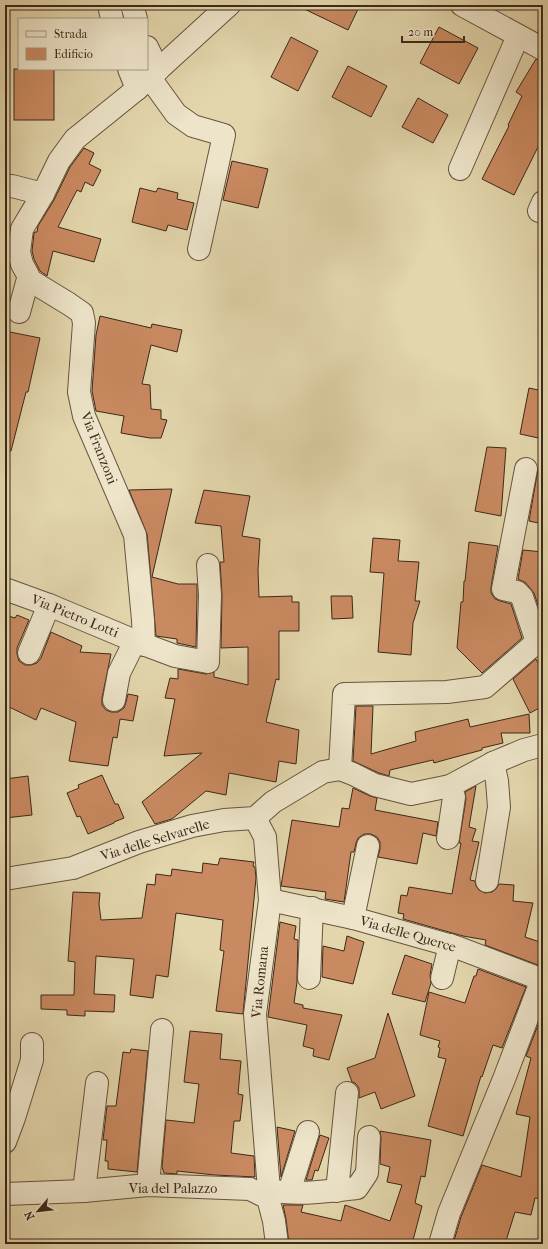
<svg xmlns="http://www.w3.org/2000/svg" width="548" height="1249" viewBox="0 0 548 1249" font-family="'IM FELL French Canon',serif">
	<rect width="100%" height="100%" fill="#e3d6ac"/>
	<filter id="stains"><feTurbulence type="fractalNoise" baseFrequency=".005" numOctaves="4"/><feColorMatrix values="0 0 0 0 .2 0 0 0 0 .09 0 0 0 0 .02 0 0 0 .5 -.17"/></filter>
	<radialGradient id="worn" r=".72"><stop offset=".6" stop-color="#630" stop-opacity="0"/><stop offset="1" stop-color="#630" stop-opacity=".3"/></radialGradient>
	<g fill="#ca8a61" stroke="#3c2819">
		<polygon points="296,5 360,5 348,30"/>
		<polygon points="439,27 478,48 459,84 420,63"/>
		<polygon points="291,37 318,51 298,91 271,77"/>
		<polygon points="536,59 543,61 543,137 514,195 482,179 509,126 508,125 522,96 516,92"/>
		<polygon points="348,66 387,86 371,117 332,97"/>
		<rect x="14" y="69" width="40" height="51"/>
		<polygon points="418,98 448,115 433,143 402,127"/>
		<polygon points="84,148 94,153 89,164 101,170 93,186 85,182 81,192 77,190 58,227 101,239 94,262 53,251 47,276 40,271 34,259 32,251 34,233 35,232 37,232 38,226 54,200 70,167"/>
		<polygon points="232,161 268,169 258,208 223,200"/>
		<polygon points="140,188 156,192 158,188 178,193 177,199 194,203 187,230 168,225 166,231 132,222"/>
		<polygon points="100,316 151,328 152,324 182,330 177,352 151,345 142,384 150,385 151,409 161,410 161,419 167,420 161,438 150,438 121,433 124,416 96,411 92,391 96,335"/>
		<polygon points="5,331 40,338 28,392 26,392 11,451 5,451"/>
		<polygon points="529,388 543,391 543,439 520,434"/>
		<polygon points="487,447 506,448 501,516 475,511"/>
		<polygon points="538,469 543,469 543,524 529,521"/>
		<polygon points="172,489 152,577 178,584 197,584 197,595 196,647 177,643 177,639 156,636 147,534 129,490"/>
		<polygon points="204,490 250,496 242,536 260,539 258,570 259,597 292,596 292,602 299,602 299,631 279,631 279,680 276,679 266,722 299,730 296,764 279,761 276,782 229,773 226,795 206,791 172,819 155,824 142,802 202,753 164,756 175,699 165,698 170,678 178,679 178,669 206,674 214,672 214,677 248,685 248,647 221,648 222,594 220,562 224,562 221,526 195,523"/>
		<polygon points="373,538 400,540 398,561 419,562 415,601 420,601 413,623 411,655 378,652 384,573 370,572"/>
		<polygon points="469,542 498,546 491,587 491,593 495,599 500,601 511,604 522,638 482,673 457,648 461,602 463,602 464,581 465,581"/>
		<polygon points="523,550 543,552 543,620 534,593 526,583 518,579"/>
		<polygon points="331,596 352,596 353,618 332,619"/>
		<polygon points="5,615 15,618 17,615 29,620 17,648 17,654 19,661 25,665 31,665 37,663 41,658 51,632 82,646 80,652 111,654 102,698 102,705 106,710 111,712 118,712 124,708 126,702 128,694 138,696 133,721 120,719 117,738 113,737 108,766 69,761 76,722 41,708 36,720 5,705"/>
		<polygon points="536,659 543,672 543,706 530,713 513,679"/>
		<polygon points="356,706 373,706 371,754 416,741 415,732 468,719 470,727 529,714 530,733 501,733 503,743 482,748 482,750 448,759 434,763 433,760 390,770 389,776 379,773 353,761"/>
		<polygon points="102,775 115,804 118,804 124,818 114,822 114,823 88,834 80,816 77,817 67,793 79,788 78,785"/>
		<polygon points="28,776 32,815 5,818 5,779"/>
		<polygon points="476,786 469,827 476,829 472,841 479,842 470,880 475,881 476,886 479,890 485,893 492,892 496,889 499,884 514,885 513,901 533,903 525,937 543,943 543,967 485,945 486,940 463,936 403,919 404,914 398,913 401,895 407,896 409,887 452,894 461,843 459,843 466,799 465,792"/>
		<polygon points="353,788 370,796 377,798 375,810 438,822 436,836 423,833 417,864 378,857 380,849 380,842 377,837 371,834 364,834 358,838 356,843 354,852 351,852 344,902 325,899 326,892 281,886 292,820 339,827 342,808 349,809"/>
		<polygon points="220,858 254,862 253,866 255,867 256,878 243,1014 216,1011 224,951 220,950 223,920 176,913 168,977 156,975 153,998 130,995 134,959 96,956 94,994 115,995 114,1012 85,1011 85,1016 67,1015 67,1010 41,1009 41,995 74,995 75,962 68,961 73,892 100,893 99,904 101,920 142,918 147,884 155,885 156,874 171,876 172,869 202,873 203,863 218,865"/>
		<polygon points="280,922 296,926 294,939 298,940 297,977 297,982 294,1003 303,1005 303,1008 342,1015 329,1060 313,1056 314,1049 303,1046 307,1025 268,1017"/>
		<polygon points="347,936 364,942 353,984 322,977 323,946 344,951"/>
		<polygon points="405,955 432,964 430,975 431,983 425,1002 392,994"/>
		<polygon points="478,969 526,987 502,1048 493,1045 482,1077 481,1076 463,1136 428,1126 446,1059 438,1057 440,1048 438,1047 440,1041 420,1035 429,992 465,1003 474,976 476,976"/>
		<polygon points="543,1012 543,1084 541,1094 543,1095 543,1199 535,1198 531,1215 515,1212 505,1244 453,1244 461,1217 482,1165 521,1177 530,1117 516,1114 531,1058 526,1056"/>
		<polygon points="388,1013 415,1096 381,1109 375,1092 359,1098 359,1088 355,1083 352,1082 347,1068 375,1058"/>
		<polygon points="190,1031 222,1034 220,1059 241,1061 238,1094 243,1095 240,1121 234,1121 231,1153 254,1156 255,1177 215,1175 177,1171 177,1174 164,1173 162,1167 166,1120 194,1123 199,1084 184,1082"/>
		<polygon points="131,1049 148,1051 137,1172 108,1169 108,1161 105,1161 107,1140 103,1140 107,1106 116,1106 123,1052 130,1053"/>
		<polygon points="277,1127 295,1131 281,1177"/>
		<polygon points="380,1131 431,1140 425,1177 421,1176 415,1203 422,1206 412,1244 343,1244 329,1240 327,1244 289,1244 286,1219 283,1205 303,1205 301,1212 341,1221 345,1205 390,1221 402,1185 387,1182 390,1167 380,1164 381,1138"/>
		<polygon points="320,1135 329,1138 318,1171 315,1170 312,1180 306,1180"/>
	</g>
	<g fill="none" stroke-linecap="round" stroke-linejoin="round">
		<g stroke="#66543e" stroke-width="24">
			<g id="minor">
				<polyline points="109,5 112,19"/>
				<polyline points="132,5 136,19"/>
				<polyline points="462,5 543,49"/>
				<polyline points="147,47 158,70"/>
				<polyline points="129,69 137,89"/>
				<polyline points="150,78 176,114 193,126 224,135 199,249"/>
				<polyline points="460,169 518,36"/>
				<polyline points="5,186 12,186 43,194"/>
				<polyline points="539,211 543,202"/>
				<polyline points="19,312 28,279"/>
				<polyline points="526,469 503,589 517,592 522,597 538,645"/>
				<polyline points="5,589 49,605 135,641 175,656 208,662 210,595 208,565"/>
				<polyline points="144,645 143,620 135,535 84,416 79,392 84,323 82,313 69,304 28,279 28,275 22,264 19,252 22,229 43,194 59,161 75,139 137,89 229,5"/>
				<polyline points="29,653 49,605"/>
				<polyline points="114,700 119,673 135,641"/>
				<polyline points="340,769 344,694 447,692 485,687 531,647 543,643"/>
				<polyline points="255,818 265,837 270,900 255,1014 269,1190 268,1198"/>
				<polyline points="448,838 454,797 450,786"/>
				<polyline points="5,879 73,868 139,842 192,826 224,820 255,818 273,802 323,772 340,769 353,774 375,785 411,794 450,786 493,763 524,750 543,745"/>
				<polyline points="487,881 499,807 497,781 493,763"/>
				<polyline points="270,900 353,918 456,947 543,980"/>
				<polyline points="353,918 368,846"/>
				<polyline points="309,978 312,908"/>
				<polyline points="442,978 450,945"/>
				<polyline points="5,1142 14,1118 32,1060 32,1044"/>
				<polyline points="148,1185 162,1030"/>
				<path d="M269,1190C297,1196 329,1191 357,1188L367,1173L369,1137"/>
				<polyline points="84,1191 97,1083"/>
				<polyline points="337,1191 347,1093"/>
				<polyline points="289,1192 308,1132"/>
				<polyline points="5,1194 84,1191 148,1185 250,1189 268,1198 274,1221 277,1244"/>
				<polyline points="440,1244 449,1213 504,1079 542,979"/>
			</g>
		</g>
		<use href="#minor" stroke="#ede4c9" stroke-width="22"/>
	</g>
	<g text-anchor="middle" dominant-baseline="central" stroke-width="3" stroke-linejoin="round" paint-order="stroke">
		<g font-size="14" fill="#3c2819" stroke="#ede4c9">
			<text transform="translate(99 448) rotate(68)">Via Franzoni</text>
			<text transform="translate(75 616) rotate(22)">Via Pietro Lotti</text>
			<text transform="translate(155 840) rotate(-17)">Via delle Selvarelle</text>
			<text transform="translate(408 934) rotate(16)">Via delle Querce</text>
			<text transform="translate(260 982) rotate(-84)">Via Romana</text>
			<text x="173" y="1188">Via del Palazzo</text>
		</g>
	</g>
	<rect width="548" height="1249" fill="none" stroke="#e3d6ac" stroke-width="20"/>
	<rect x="6" y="6" width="536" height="1237" fill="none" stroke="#3c2819" stroke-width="2"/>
	<rect x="10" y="10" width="528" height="1229" fill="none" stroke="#3c2819"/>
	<rect x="18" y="18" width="130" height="52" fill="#ede4c9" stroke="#a69983"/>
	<rect x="26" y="31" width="20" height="6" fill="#ede4c9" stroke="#a69983"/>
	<text x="54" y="38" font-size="12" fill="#3c2819">Strada</text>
	<rect x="26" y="48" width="20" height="12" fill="#ca8a61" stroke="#a69983"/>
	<text x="54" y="58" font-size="12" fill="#3c2819">Edificio</text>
	<g transform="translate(38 1211) rotate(242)" stroke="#ede4c9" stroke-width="3" paint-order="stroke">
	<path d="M0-3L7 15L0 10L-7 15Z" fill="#3c2819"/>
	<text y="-6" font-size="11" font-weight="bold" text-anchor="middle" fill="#3c2819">N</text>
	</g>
	<path d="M402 36v6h62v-6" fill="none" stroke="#3c2819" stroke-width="2"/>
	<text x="408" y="36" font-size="12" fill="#3c2819" stroke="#ede4c9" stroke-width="3" paint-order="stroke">20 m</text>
	<rect width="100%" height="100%" filter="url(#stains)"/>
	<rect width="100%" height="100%" fill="url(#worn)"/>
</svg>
